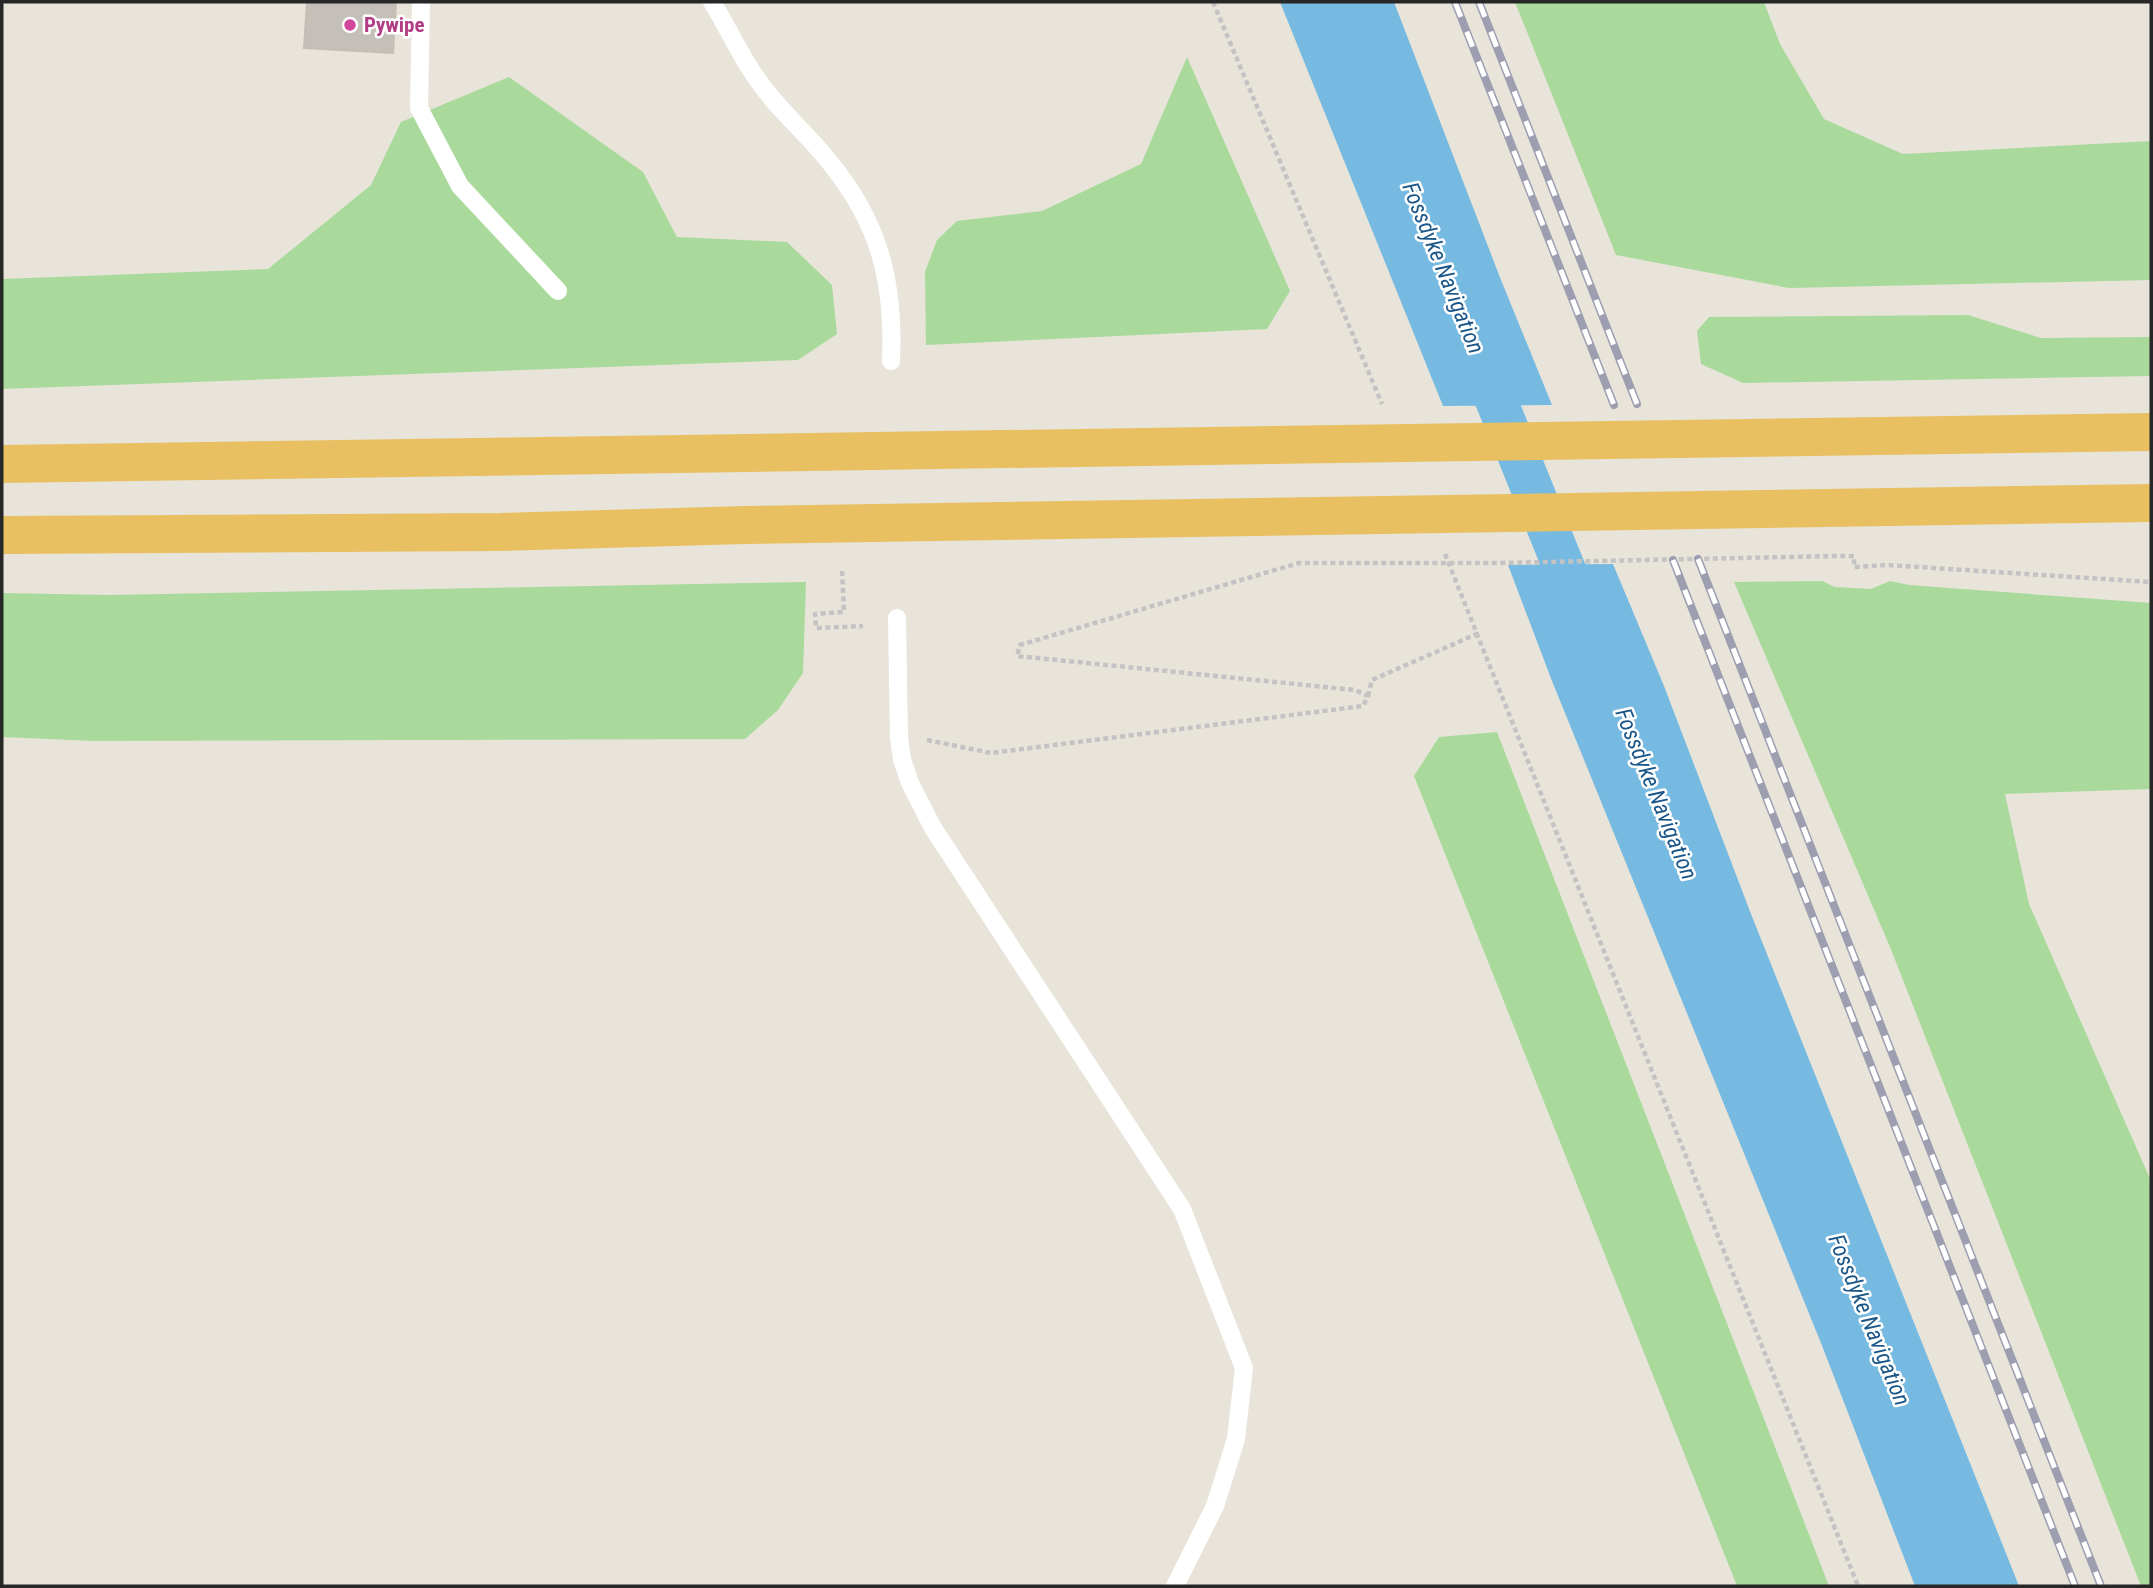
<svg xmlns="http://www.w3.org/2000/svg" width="2153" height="1588" viewBox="0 0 2153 1588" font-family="'Roboto Condensed',sans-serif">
	<rect width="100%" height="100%" fill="#e8e4da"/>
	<g fill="#a9da9b">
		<polygon points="1515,2 1764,2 1780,44 1824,119 1903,154 2151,141 2151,280 1789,288 1616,255"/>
		<polygon points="1187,57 1290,291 1267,329 926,345 925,272 937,240 957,221 1042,211 1141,164"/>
		<polygon points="509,77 643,172 677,237 787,242 832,285 837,334 798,360 2,389 2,279 268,269 371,185 401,122"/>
		<polygon points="1968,315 2041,338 2151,337 2151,376 1743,383 1701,364 1697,331 1709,317"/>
		<polygon points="1822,581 1835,587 1871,589 1890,581 1909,585 2151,603 2151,789 2005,794 2029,904 2151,1181 2151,1586 2141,1586 1890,947 1734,582"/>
		<polygon points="806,582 803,673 778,710 745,739 94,741 2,737 2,593 108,595"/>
		<polygon points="1497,732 1829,1586 1737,1586 1414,776 1439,737"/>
	</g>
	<g fill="#76b9e1">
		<polygon points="1280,2 1394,2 1501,280 1552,405 1443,406"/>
		<polygon points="1613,564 1664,686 1751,914 2019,1586 1915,1586 1821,1343 1552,681 1508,565"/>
	</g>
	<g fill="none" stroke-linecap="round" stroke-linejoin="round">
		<polyline stroke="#76b9e1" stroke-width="42" points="1477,353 1584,617"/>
	</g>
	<polygon fill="#c4c0b9" stroke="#c3bfb4" stroke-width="2" points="307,2 396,2 393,53 304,48"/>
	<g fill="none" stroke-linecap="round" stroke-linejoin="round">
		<g stroke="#c3c3c3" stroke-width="4.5" stroke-dasharray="5 3.5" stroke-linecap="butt">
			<polyline points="1213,2 1382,404"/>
			<polyline points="1445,554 1858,1586"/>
			<polyline points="842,571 844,612 815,614 816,628 863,626"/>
			<polyline points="1368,696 1372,680 1479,633"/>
			<polyline points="927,740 991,753 1363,706 1368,696 1355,690 1017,656 1020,645 1299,563 1497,563 1837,556 1854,556 1854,567 1887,565 2151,582"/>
		</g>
		<g stroke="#fff" stroke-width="18">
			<polyline points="421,2 419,108 460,186 558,291"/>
			<path d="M712,2C727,26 739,53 755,76C772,102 795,123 815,145C875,211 895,272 891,361"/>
			<polyline points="897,618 899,738 902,759 910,783 933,828 1182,1209 1244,1368 1236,1439 1215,1506 1175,1586"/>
		</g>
		<g stroke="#e8c062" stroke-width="38">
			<polyline points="2,464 2151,432"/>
			<polyline points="2,535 499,532 745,525 2151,503"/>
		</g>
		<g stroke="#9d9eb0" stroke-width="8">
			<g id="rail">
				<polyline points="1455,2 1614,405"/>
				<polyline points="1479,2 1637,404"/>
				<polyline points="1698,559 2101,1586"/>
				<polyline points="1673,560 2075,1586"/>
			</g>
		</g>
		<use href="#rail" stroke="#fff" stroke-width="5" stroke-dasharray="16" stroke-linecap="butt"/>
	</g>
	<circle fill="#d1479c" stroke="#fff" stroke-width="2.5" cx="350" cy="25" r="7"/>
	<g text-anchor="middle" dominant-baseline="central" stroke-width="5" stroke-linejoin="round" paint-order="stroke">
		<g font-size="21" font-weight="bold" fill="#b23c85" stroke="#fff" text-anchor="start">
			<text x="364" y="25">Pywipe</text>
		</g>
		<g font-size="23" font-style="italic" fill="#1a5688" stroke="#fff">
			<text transform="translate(1443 268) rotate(68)">Fossdyke Navigation</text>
			<text transform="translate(1656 794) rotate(68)">Fossdyke Navigation</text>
			<text transform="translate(1869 1320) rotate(68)">Fossdyke Navigation</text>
		</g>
	</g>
	<rect width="2153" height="1588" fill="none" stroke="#272727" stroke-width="7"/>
</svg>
